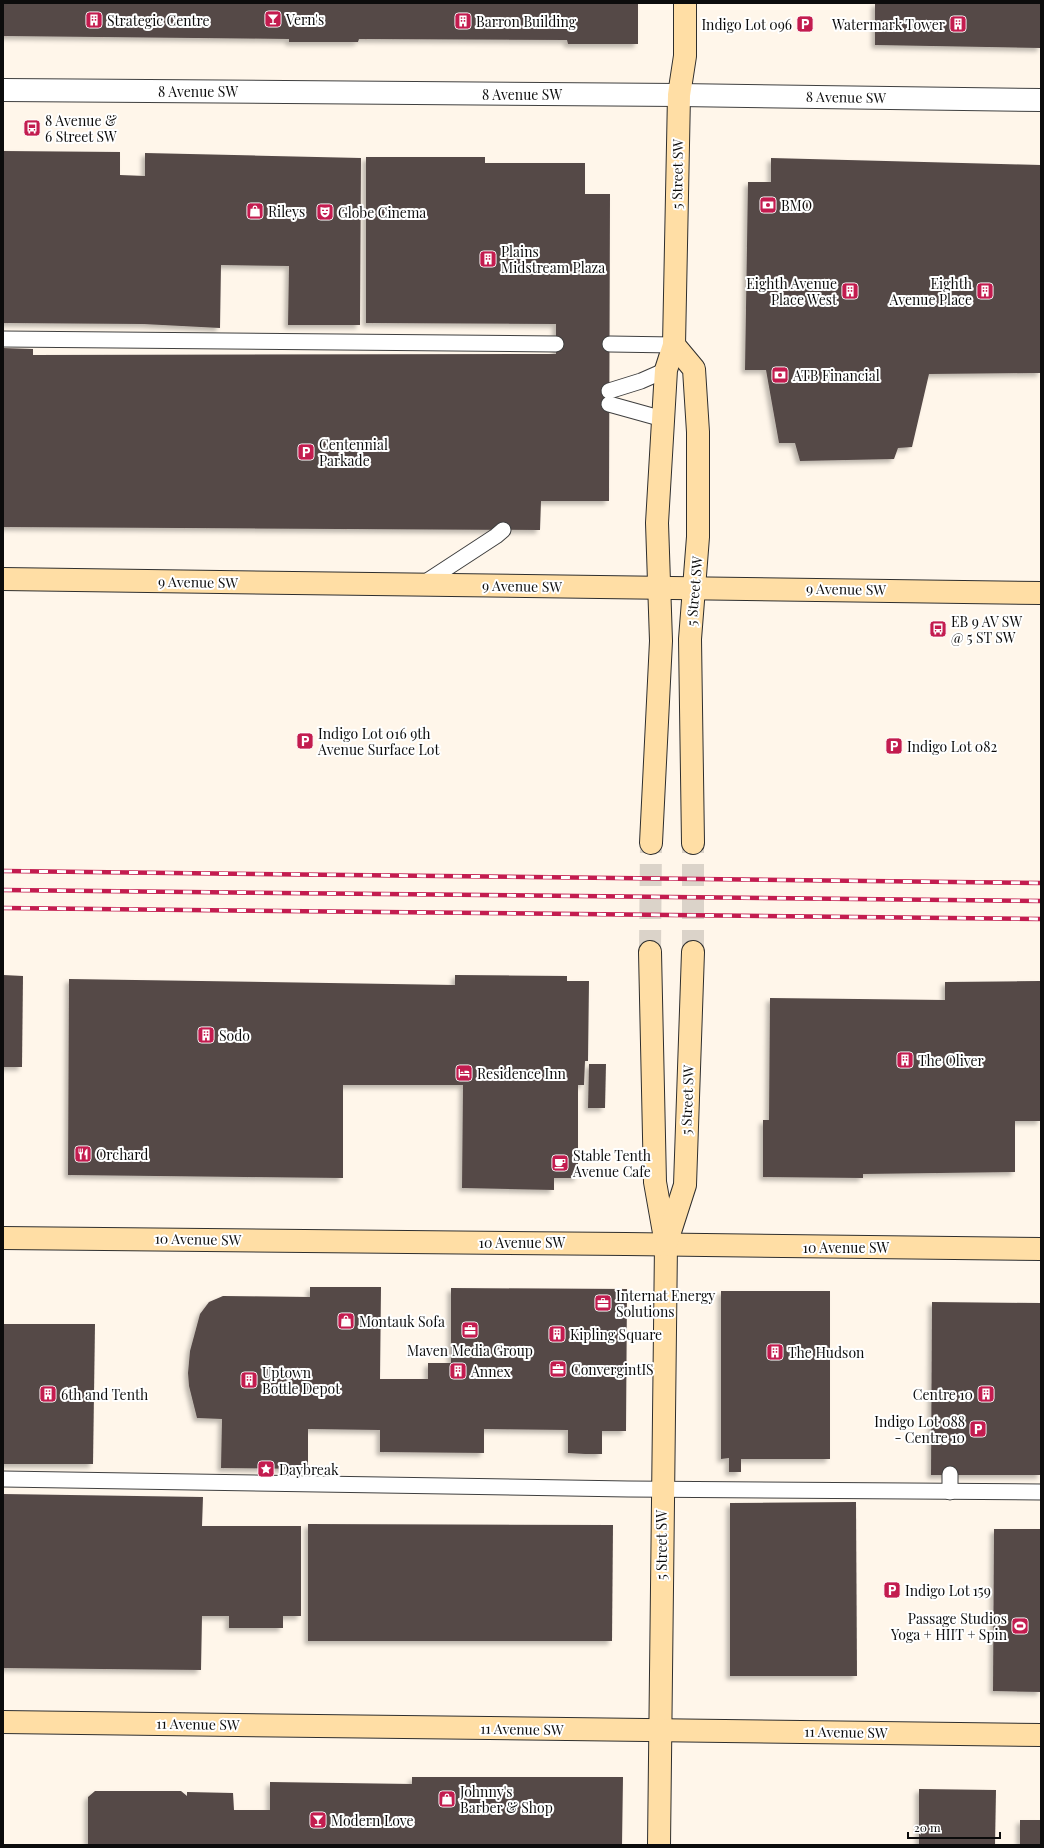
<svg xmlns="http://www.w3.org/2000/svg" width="1044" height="1848" viewBox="0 0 1044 1848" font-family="'Playfair Display',serif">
	<defs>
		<filter id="shadow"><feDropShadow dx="-3.5" dy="3.5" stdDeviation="2" flood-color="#0004"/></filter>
	</defs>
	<rect width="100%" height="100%" fill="#fff6ea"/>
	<g fill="#554947" filter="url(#shadow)">
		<polygon points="3,3 638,3 638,44 568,44 567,40 359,39 358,42 289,42 289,39 3,36"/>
		<polygon points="875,3 1041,3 1041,48 875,45"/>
		<polygon points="3,151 120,152 120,175 145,176 145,153 361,158 360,325 288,325 289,266 221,265 220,328 143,324 3,323"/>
		<polygon points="366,157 485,157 485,163 585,163 585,194 610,194 609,501 541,501 540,530 3,527 3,348 33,349 33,355 556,354 556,324 366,323"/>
		<polygon points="771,158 1041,165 1041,373 929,374 912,447 898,448 894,459 800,461 795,443 779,443 766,370 745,370 748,182 771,182"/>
		<polygon points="3,975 23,976 22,1067 3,1067"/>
		<polygon points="455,975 567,976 567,981 589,981 588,1061 585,1061 584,1085 578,1085 578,1178 554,1178 554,1190 462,1188 463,1085 343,1085 343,1178 68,1175 69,979 455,985"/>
		<polygon points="1041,981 1041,1121 1015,1121 1015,1172 863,1174 863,1178 763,1177 763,1120 769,1120 770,998 945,1000 945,982"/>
		<polygon points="589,1064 606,1064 605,1108 588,1108"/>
		<polygon points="310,1287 381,1287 380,1379 428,1379 428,1363 451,1363 451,1288 627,1289 626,1431 602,1431 602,1454 585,1454 568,1453 568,1430 484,1429 484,1453 380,1452 380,1430 308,1429 308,1469 221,1468 222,1419 197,1418 189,1386 188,1373 190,1351 200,1314 209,1302 223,1296 310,1297"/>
		<polygon points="721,1291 830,1291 830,1459 741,1459 741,1472 729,1472 729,1458 721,1459"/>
		<polygon points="932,1302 1041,1303 1041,1475 931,1475"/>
		<polygon points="3,1324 95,1324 93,1464 3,1464"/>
		<polygon points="3,1494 203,1497 202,1526 301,1526 301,1616 283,1616 283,1628 229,1628 229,1616 202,1616 201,1670 3,1668"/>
		<polygon points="856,1502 857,1676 730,1676 730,1503"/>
		<polygon points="308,1524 613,1525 612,1641 308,1641"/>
		<polygon points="994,1529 1041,1529 1041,1692 993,1691"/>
		<polygon points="412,1777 623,1777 622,1845 88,1845 88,1797 95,1791 181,1791 187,1796 187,1792 233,1793 234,1810 270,1810 270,1782 412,1784"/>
		<polygon points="919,1789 996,1790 995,1845 919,1845"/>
		<rect x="1020" y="1820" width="21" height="25"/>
	</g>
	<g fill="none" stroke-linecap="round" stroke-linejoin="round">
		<g stroke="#dbd3c9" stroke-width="22" stroke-dasharray="22 11" stroke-linecap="butt">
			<polyline points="650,952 651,843"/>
			<polyline points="693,952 693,843"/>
		</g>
		<g stroke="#3f3f3f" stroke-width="17">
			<g id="lane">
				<polyline points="3,339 556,344"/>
				<polyline points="610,344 674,345"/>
				<polyline points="609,391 641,381 666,370"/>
				<polyline points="609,404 663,419"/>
				<polyline points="421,585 496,536 503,530"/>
				<polyline points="3,1479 628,1489 1041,1492"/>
				<polyline points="950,1492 950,1474"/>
			</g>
		</g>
		<g stroke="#3f3f3f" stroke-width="24">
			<polyline id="street" points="3,90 679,95 1041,100"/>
		</g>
		<g stroke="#2e2e2e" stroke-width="24">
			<g id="secondary">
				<polyline points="674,345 694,369 698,432 698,537 690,639 693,843"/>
				<polyline points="3,579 1041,593"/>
				<polyline points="651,843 661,641 657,523 666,370 674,345 679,95 685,56 685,3"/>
				<polyline points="650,952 655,1182 666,1244 659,1845"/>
				<path d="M3,1238C349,1239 695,1246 1041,1249"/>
				<polyline points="667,1241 685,1185 693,952"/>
				<polyline points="3,1722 1041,1735"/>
			</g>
		</g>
		<use href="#lane" stroke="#fff" stroke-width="15"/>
		<use href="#street" stroke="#fff" stroke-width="22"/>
		<use href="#secondary" stroke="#ffdea5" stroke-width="22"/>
		<g stroke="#c31c4f" stroke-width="4.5">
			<g id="rail">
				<polyline points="3,871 1041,883"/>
				<polyline points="3,890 1041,901"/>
				<polyline points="3,908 1041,919"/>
			</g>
		</g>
		<use href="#rail" stroke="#fff" stroke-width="3" stroke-dasharray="9" stroke-linecap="butt"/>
	</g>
	<defs>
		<g id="bar-square" transform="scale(0.9)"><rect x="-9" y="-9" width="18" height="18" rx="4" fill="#c31c4f" stroke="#fff"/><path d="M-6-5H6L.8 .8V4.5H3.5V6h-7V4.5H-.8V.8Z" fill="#fff"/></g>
		<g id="building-square" transform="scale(0.9)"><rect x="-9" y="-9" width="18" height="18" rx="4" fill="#c31c4f" stroke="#fff"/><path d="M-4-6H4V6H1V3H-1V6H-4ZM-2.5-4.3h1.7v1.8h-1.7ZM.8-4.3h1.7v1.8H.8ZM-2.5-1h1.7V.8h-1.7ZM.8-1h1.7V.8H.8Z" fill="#fff"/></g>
		<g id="parking-square" transform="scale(0.9)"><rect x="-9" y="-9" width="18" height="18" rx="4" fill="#c31c4f" stroke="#fff"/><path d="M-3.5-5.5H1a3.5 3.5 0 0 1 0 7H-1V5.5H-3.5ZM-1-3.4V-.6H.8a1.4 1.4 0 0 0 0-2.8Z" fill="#fff"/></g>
		<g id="bus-square" transform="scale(0.9)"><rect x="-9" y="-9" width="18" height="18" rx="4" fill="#c31c4f" stroke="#fff"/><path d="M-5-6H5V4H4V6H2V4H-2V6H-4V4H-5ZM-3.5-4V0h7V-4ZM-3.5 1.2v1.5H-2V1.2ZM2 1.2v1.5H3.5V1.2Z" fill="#fff"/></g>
		<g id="bank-square" transform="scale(0.9)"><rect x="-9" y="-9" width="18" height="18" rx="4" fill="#c31c4f" stroke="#fff"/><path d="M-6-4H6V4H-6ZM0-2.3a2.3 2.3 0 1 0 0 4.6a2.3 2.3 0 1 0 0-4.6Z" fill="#fff"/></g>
		<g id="shop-square" transform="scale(0.9)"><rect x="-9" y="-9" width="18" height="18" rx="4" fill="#c31c4f" stroke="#fff"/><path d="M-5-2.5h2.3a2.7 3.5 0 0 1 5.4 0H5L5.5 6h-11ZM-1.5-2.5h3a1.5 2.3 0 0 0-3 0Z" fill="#fff"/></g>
		<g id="theatre-square" transform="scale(0.9)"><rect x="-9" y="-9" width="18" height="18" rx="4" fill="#c31c4f" stroke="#fff"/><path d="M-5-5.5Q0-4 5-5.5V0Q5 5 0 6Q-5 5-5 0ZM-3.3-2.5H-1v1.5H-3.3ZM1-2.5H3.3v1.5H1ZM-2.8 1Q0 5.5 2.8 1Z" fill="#fff"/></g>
		<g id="hotel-square" transform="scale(0.9)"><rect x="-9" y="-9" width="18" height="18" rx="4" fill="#c31c4f" stroke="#fff"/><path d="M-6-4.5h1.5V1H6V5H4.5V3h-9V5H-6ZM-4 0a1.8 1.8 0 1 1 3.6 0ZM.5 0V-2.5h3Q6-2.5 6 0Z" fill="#fff"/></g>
		<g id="restaurant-square" transform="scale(0.9)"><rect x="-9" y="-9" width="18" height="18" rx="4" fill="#c31c4f" stroke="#fff"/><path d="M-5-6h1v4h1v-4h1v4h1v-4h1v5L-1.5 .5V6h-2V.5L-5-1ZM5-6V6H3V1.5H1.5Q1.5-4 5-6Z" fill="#fff"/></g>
		<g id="cafe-square" transform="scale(0.9)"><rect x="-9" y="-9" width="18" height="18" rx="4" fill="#c31c4f" stroke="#fff"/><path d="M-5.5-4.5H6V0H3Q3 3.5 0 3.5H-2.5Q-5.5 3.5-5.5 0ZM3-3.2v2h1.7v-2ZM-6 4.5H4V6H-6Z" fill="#fff"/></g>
		<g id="office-square" transform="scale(0.9)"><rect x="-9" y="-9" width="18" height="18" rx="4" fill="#c31c4f" stroke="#fff"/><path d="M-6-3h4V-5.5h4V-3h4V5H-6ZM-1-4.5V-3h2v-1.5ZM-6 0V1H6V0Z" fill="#fff"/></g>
		<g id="sight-square" transform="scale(0.9)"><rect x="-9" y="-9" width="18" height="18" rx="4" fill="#c31c4f" stroke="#fff"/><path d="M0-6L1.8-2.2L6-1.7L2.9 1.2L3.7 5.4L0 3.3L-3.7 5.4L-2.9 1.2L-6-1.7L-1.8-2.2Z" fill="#fff"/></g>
		<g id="stadium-square" transform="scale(0.9)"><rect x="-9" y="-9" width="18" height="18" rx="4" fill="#c31c4f" stroke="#fff"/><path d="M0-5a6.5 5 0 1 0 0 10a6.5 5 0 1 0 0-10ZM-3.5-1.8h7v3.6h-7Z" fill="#fff"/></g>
	</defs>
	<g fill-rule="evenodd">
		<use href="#bar-square" x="273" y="19"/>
		<use href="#building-square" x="94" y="20"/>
		<use href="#building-square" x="463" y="21"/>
		<use href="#parking-square" x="805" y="24"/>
		<use href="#building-square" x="958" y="24"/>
		<use href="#bus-square" x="32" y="128"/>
		<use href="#bank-square" x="768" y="205"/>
		<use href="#shop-square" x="255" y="211"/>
		<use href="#theatre-square" x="325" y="212"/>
		<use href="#building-square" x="488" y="259"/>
		<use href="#building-square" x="850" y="291"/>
		<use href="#building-square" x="985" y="291"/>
		<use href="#bank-square" x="780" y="375"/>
		<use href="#parking-square" x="306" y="452"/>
		<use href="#bus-square" x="938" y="629"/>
		<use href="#parking-square" x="305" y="741"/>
		<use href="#parking-square" x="894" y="746"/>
		<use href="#building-square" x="206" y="1035"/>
		<use href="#building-square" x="905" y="1060"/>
		<use href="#hotel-square" x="464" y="1073"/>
		<use href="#restaurant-square" x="83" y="1154"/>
		<use href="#cafe-square" x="560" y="1163"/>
		<use href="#office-square" x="603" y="1303"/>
		<use href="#shop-square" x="346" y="1321"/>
		<use href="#office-square" x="470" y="1330"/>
		<use href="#building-square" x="557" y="1334"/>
		<use href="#building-square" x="775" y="1352"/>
		<use href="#office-square" x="558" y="1369"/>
		<use href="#building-square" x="458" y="1371"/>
		<use href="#building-square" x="249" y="1380"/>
		<use href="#building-square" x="48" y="1394"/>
		<use href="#building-square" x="986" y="1394"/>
		<use href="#parking-square" x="978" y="1429"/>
		<use href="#sight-square" x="266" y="1469"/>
		<use href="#parking-square" x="892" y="1590"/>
		<use href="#stadium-square" x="1020" y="1626"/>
		<use href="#shop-square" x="447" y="1799"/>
		<use href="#bar-square" x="318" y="1820"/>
	</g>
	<g text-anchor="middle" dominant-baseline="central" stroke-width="4" stroke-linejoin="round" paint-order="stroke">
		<g font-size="14" fill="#0c0c0c" stroke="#fff" text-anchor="start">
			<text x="286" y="19">Vern's</text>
			<text x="107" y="20">Strategic Centre</text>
			<text x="476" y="21">Barron Building</text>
			<text x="792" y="24" text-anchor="end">Indigo Lot 096</text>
			<text x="945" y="24" text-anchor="end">Watermark Tower</text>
			<text x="45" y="120">8 Avenue &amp;<tspan x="45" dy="16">6 Street SW</tspan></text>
			<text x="781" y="205">BMO</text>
			<text x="268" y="211">Rileys</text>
			<text x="338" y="212">Globe Cinema</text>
			<text x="501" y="251">Plains<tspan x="501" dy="16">Midstream Plaza</tspan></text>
			<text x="837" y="283" text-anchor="end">Eighth Avenue<tspan x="837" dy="16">Place West</tspan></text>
			<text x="972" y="283" text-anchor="end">Eighth<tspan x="972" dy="16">Avenue Place</tspan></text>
			<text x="793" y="375">ATB Financial</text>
			<text x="319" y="444">Centennial<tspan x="319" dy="16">Parkade</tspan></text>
			<text x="951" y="621">EB 9 AV SW<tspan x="951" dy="16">@ 5 ST SW</tspan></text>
			<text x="318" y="733">Indigo Lot 016 9th<tspan x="318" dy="16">Avenue Surface Lot</tspan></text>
			<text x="907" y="746">Indigo Lot 082</text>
			<text x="219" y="1035">Sodo</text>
			<text x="918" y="1060">The Oliver</text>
			<text x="477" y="1073">Residence Inn</text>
			<text x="96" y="1154">Orchard</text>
			<text x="573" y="1155">Stable Tenth<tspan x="573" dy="16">Avenue Cafe</tspan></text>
			<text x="616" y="1295">Internat Energy<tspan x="616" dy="16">Solutions</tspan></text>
			<text x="359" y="1321">Montauk Sofa</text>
			<text x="570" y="1334">Kipling Square</text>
			<text x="470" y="1350" text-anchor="middle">Maven Media Group</text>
			<text x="788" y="1352">The Hudson</text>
			<text x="571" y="1369">ConvergintIS</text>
			<text x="471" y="1371">Annex</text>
			<text x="262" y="1372">Uptown<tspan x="262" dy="16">Bottle Depot</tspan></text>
			<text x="61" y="1394">6th and Tenth</text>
			<text x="973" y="1394" text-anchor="end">Centre 10</text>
			<text x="965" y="1421" text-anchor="end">Indigo Lot 088<tspan x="965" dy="16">- Centre 10</tspan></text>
			<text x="279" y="1469">Daybreak</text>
			<text x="905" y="1590">Indigo Lot 159</text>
			<text x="1007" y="1618" text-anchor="end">Passage Studios<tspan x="1007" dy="16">Yoga + HIIT + Spin</tspan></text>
			<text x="460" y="1791">Johnny's<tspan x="460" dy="16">Barber &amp; Shop</tspan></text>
			<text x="331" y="1820">Modern Love</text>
		</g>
		<g font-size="14" fill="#0c0c0c" stroke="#fff">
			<text x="198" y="91">8 Avenue SW</text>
			<text x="522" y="94">8 Avenue SW</text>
			<text transform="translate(846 97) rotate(1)">8 Avenue SW</text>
			<text transform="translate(677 174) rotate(-89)">5 Street SW</text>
			<text transform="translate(198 582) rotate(1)">9 Avenue SW</text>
			<text transform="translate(522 586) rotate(1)">9 Avenue SW</text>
			<text transform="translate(846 589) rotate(1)">9 Avenue SW</text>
			<text transform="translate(694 591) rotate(-85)">5 Street SW</text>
			<text transform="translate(687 1100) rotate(-88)">5 Street SW</text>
			<text transform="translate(198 1239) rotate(1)">10 Avenue SW</text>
			<text x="522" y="1242">10 Avenue SW</text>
			<text x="846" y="1247">10 Avenue SW</text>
			<text transform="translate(661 1545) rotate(-90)">5 Street SW</text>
			<text transform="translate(198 1724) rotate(1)">11 Avenue SW</text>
			<text transform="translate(522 1729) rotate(1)">11 Avenue SW</text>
			<text transform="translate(846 1732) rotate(1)">11 Avenue SW</text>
		</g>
	</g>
	<rect width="1044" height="1848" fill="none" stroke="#0c0c0c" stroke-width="8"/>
	<path d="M908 1832v6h92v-6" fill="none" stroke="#0c0c0c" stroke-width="2"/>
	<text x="914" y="1832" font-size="12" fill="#0c0c0c" stroke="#ffffff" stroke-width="3" paint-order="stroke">20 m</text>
</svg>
